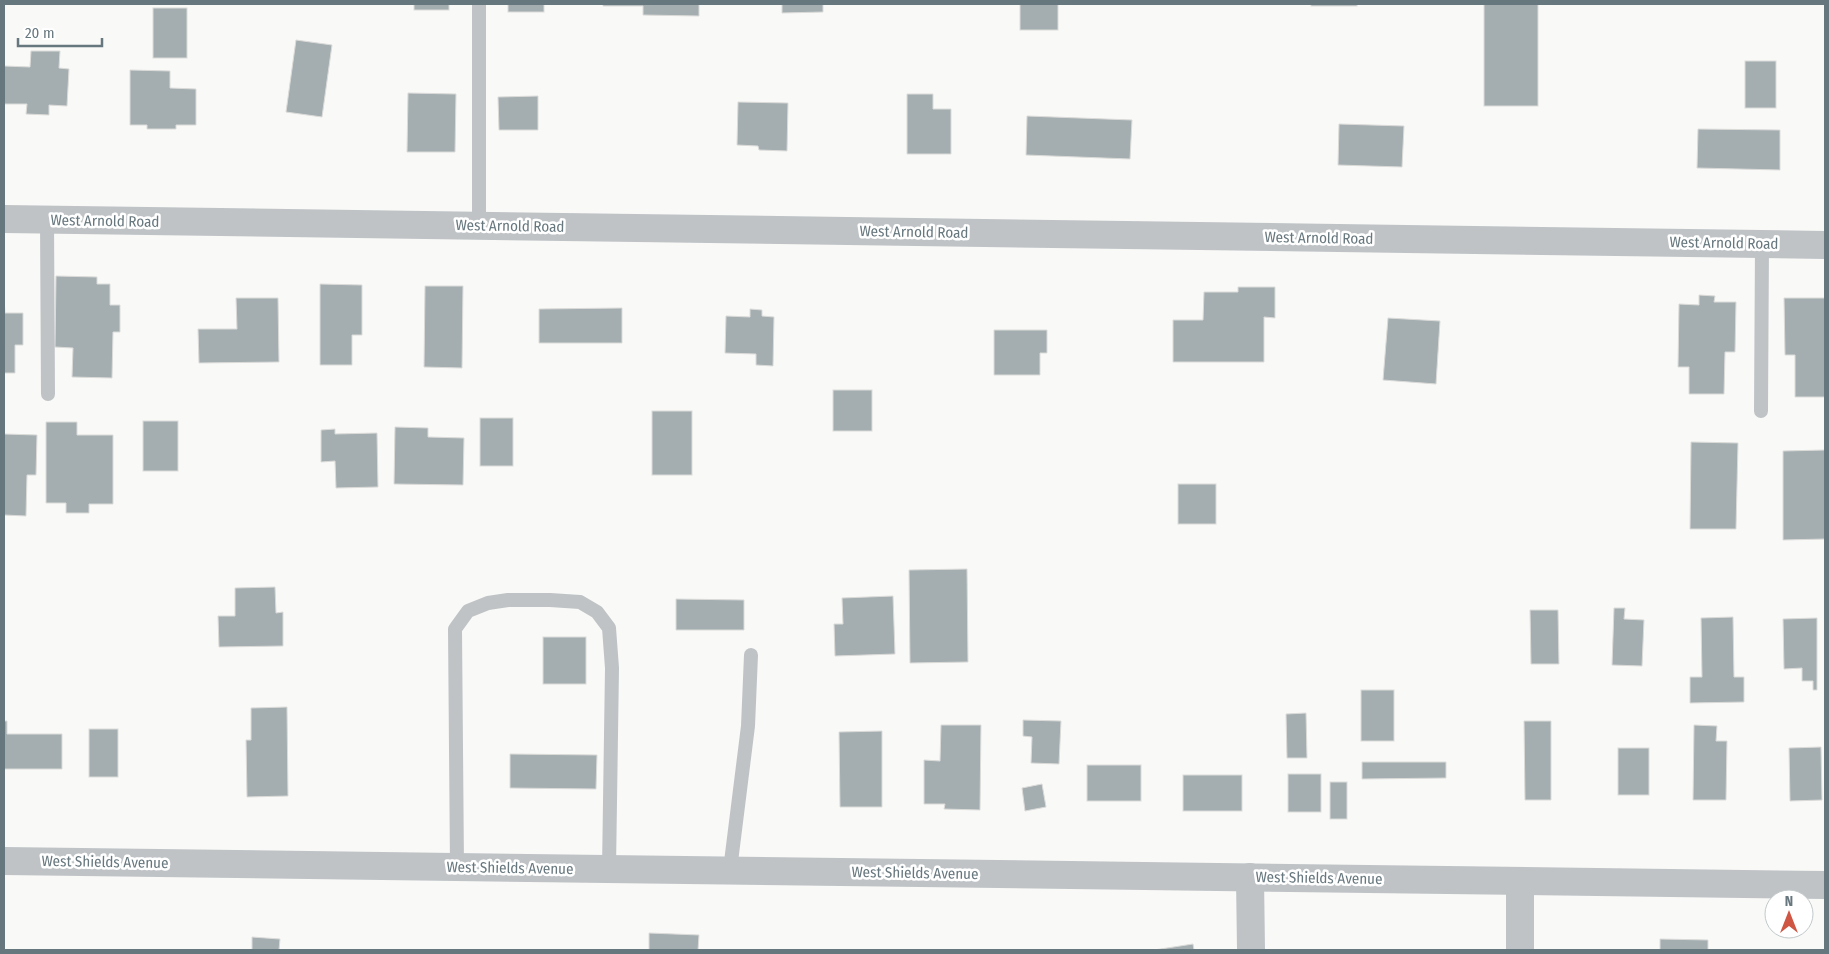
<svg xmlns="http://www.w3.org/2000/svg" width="1829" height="954" viewBox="0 0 1829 954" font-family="'Fira Sans Condensed',sans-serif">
	<rect width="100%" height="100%" fill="#f9f9f7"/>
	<g fill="#a4aeb1" stroke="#dbdbd9">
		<rect x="414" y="4" width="35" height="6"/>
		<rect x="508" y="4" width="36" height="8"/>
		<polygon points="603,4 699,4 699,16 643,15 643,6 603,6"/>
		<polygon points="782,4 823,4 823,12 782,13"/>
		<rect x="1020" y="4" width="38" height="26"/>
		<rect x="1311" y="4" width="46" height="2"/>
		<rect x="1484" y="4" width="54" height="102"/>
		<rect x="153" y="8" width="34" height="50"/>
		<polygon points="296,40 332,45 322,117 286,112"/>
		<polygon points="31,51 60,51 59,68 69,69 67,106 49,105 49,115 26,114 27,104 4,104 4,66 30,67"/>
		<rect x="1745" y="61" width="31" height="47"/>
		<polygon points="130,70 170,71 170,88 196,89 196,125 176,125 176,129 147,129 147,125 130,125"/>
		<polygon points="408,93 456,94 455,152 407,152"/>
		<polygon points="907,94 933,94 933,109 951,109 951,154 907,154"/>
		<polygon points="538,96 538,130 499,130 498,97"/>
		<polygon points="738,102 788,103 787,151 759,150 758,146 737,145"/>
		<polygon points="1027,116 1132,120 1130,159 1026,155"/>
		<polygon points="1339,124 1404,126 1402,167 1338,165"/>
		<polygon points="1698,129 1780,130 1780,170 1697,168"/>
		<polygon points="56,276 97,277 97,284 110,284 110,305 120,305 120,332 113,332 112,378 72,377 73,348 55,347"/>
		<polygon points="320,284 362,285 362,335 352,335 352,365 320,365"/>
		<polygon points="425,286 463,286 462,368 424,367"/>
		<polygon points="1238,287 1275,287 1275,318 1264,317 1264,362 1173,362 1173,320 1203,320 1204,292 1238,292"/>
		<polygon points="1699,295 1715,296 1714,302 1736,302 1735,352 1725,352 1724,394 1689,394 1689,367 1678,367 1679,304 1699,305"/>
		<polygon points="236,298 278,298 279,362 199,363 198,329 237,329"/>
		<polygon points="1784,298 1825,298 1825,397 1795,397 1795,355 1785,355"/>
		<polygon points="4,299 5,313 23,313 23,345 15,345 15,373 4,373"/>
		<polygon points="622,308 622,343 539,343 539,309"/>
		<polygon points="750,309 762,310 762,316 774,317 773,366 756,365 756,354 725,353 726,316 750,317"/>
		<polygon points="1388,318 1440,321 1436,384 1383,380"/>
		<polygon points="994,330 1047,330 1047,353 1040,353 1040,375 994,375"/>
		<rect x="833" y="390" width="39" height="41"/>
		<rect x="652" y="411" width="40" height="64"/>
		<rect x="480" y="418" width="33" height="48"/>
		<rect x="143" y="421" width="35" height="50"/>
		<polygon points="46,422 77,422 77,435 113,435 113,504 89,504 89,513 66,513 66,503 46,503"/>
		<polygon points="395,427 428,428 428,437 464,438 463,485 394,484"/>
		<polygon points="335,429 335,434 377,433 378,487 336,488 335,461 321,462 321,430"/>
		<polygon points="4,434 37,435 36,475 27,475 26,516 4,515"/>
		<polygon points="1691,442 1738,443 1736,529 1690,529"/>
		<polygon points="1825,450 1825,539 1783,540 1783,451"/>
		<rect x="1178" y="484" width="38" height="40"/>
		<polygon points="967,569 968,662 910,663 909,570"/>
		<polygon points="275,587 276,613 283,612 283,646 219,647 218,616 235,616 235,588"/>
		<polygon points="893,596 895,654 835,656 834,624 843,624 842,598"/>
		<polygon points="676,599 744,600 744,630 676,630"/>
		<polygon points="1614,608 1625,608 1624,619 1644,620 1642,666 1612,665"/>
		<polygon points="1530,610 1558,610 1559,664 1531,664"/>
		<polygon points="1733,617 1734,677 1744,677 1744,702 1690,703 1690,677 1702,677 1701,618"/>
		<polygon points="1817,618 1817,690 1813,690 1813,681 1802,681 1802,668 1784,669 1783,619"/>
		<rect x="543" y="637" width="43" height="47"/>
		<rect x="1361" y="690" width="33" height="51"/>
		<polygon points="287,707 288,796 247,797 246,740 251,740 251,708"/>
		<polygon points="1306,713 1307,758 1287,758 1286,714"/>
		<polygon points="1023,720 1061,721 1059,764 1031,763 1032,737 1023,736"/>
		<polygon points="4,721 7,721 7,734 62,734 62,769 4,769"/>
		<polygon points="1524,721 1551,721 1551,800 1525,800"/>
		<polygon points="941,725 981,725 980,810 944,809 945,804 924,804 924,760 940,761"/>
		<polygon points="1694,725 1717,726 1716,741 1727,741 1726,800 1693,800"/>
		<rect x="89" y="729" width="29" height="48"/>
		<polygon points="882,731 882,807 840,807 839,732"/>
		<polygon points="1821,747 1822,800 1790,801 1789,748"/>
		<rect x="1618" y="748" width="31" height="47"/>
		<polygon points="510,754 597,755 596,789 510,788"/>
		<polygon points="1362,762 1446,762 1446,778 1362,779"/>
		<rect x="1087" y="765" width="54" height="36"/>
		<rect x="1288" y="774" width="33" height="38"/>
		<rect x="1183" y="775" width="59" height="36"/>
		<rect x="1330" y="782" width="17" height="37"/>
		<polygon points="1042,784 1046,807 1025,811 1022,788"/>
		<polygon points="649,933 699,935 698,950 649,950"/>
		<polygon points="252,937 280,939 279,950 252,950"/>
		<polygon points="1660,939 1708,940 1708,950 1660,950"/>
		<polygon points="1193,944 1194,950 1154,950"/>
	</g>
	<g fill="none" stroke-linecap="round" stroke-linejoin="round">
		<g stroke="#bfc3c6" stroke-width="14">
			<polyline points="479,4 479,226"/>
			<polyline points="47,220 48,394"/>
			<polyline points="1761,411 1762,244"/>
			<polyline points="457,867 455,629 468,611 488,603 508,600 550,600 580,602 597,612 609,628 612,668 609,869"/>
			<polyline points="730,870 748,726 751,655"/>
		</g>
		<g stroke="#bfc3c6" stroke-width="28">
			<polyline points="4,219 1825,245"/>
			<polyline points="4,861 1825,885"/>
			<polyline points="1250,877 1251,950"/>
			<polyline points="1520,881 1520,950"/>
		</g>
	</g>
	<g text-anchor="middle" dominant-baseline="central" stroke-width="5" stroke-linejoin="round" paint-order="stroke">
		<g font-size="15" fill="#67777e" stroke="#fff">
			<text transform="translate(105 221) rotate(1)">West Arnold Road</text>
			<text transform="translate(510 226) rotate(1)">West Arnold Road</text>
			<text transform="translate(914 232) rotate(1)">West Arnold Road</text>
			<text transform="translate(1319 238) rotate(1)">West Arnold Road</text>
			<text transform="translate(1724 243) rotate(1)">West Arnold Road</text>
			<text transform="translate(105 862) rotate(1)">West Shields Avenue</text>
			<text transform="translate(510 868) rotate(1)">West Shields Avenue</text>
			<text transform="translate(915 873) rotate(1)">West Shields Avenue</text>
			<text transform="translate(1319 878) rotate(1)">West Shields Avenue</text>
		</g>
	</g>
	<rect width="1829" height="954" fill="none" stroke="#67777e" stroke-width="10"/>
	<g transform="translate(1789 914)"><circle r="24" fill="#ffffff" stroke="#c2c9cb"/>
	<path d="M0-4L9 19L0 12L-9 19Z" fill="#ce5642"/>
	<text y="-8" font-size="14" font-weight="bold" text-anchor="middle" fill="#67777e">N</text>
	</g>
	<path d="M18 38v8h84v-8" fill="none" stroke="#67777e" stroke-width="2.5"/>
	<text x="25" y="38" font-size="15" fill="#67777e" stroke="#ffffff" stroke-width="4" paint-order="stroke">20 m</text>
</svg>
